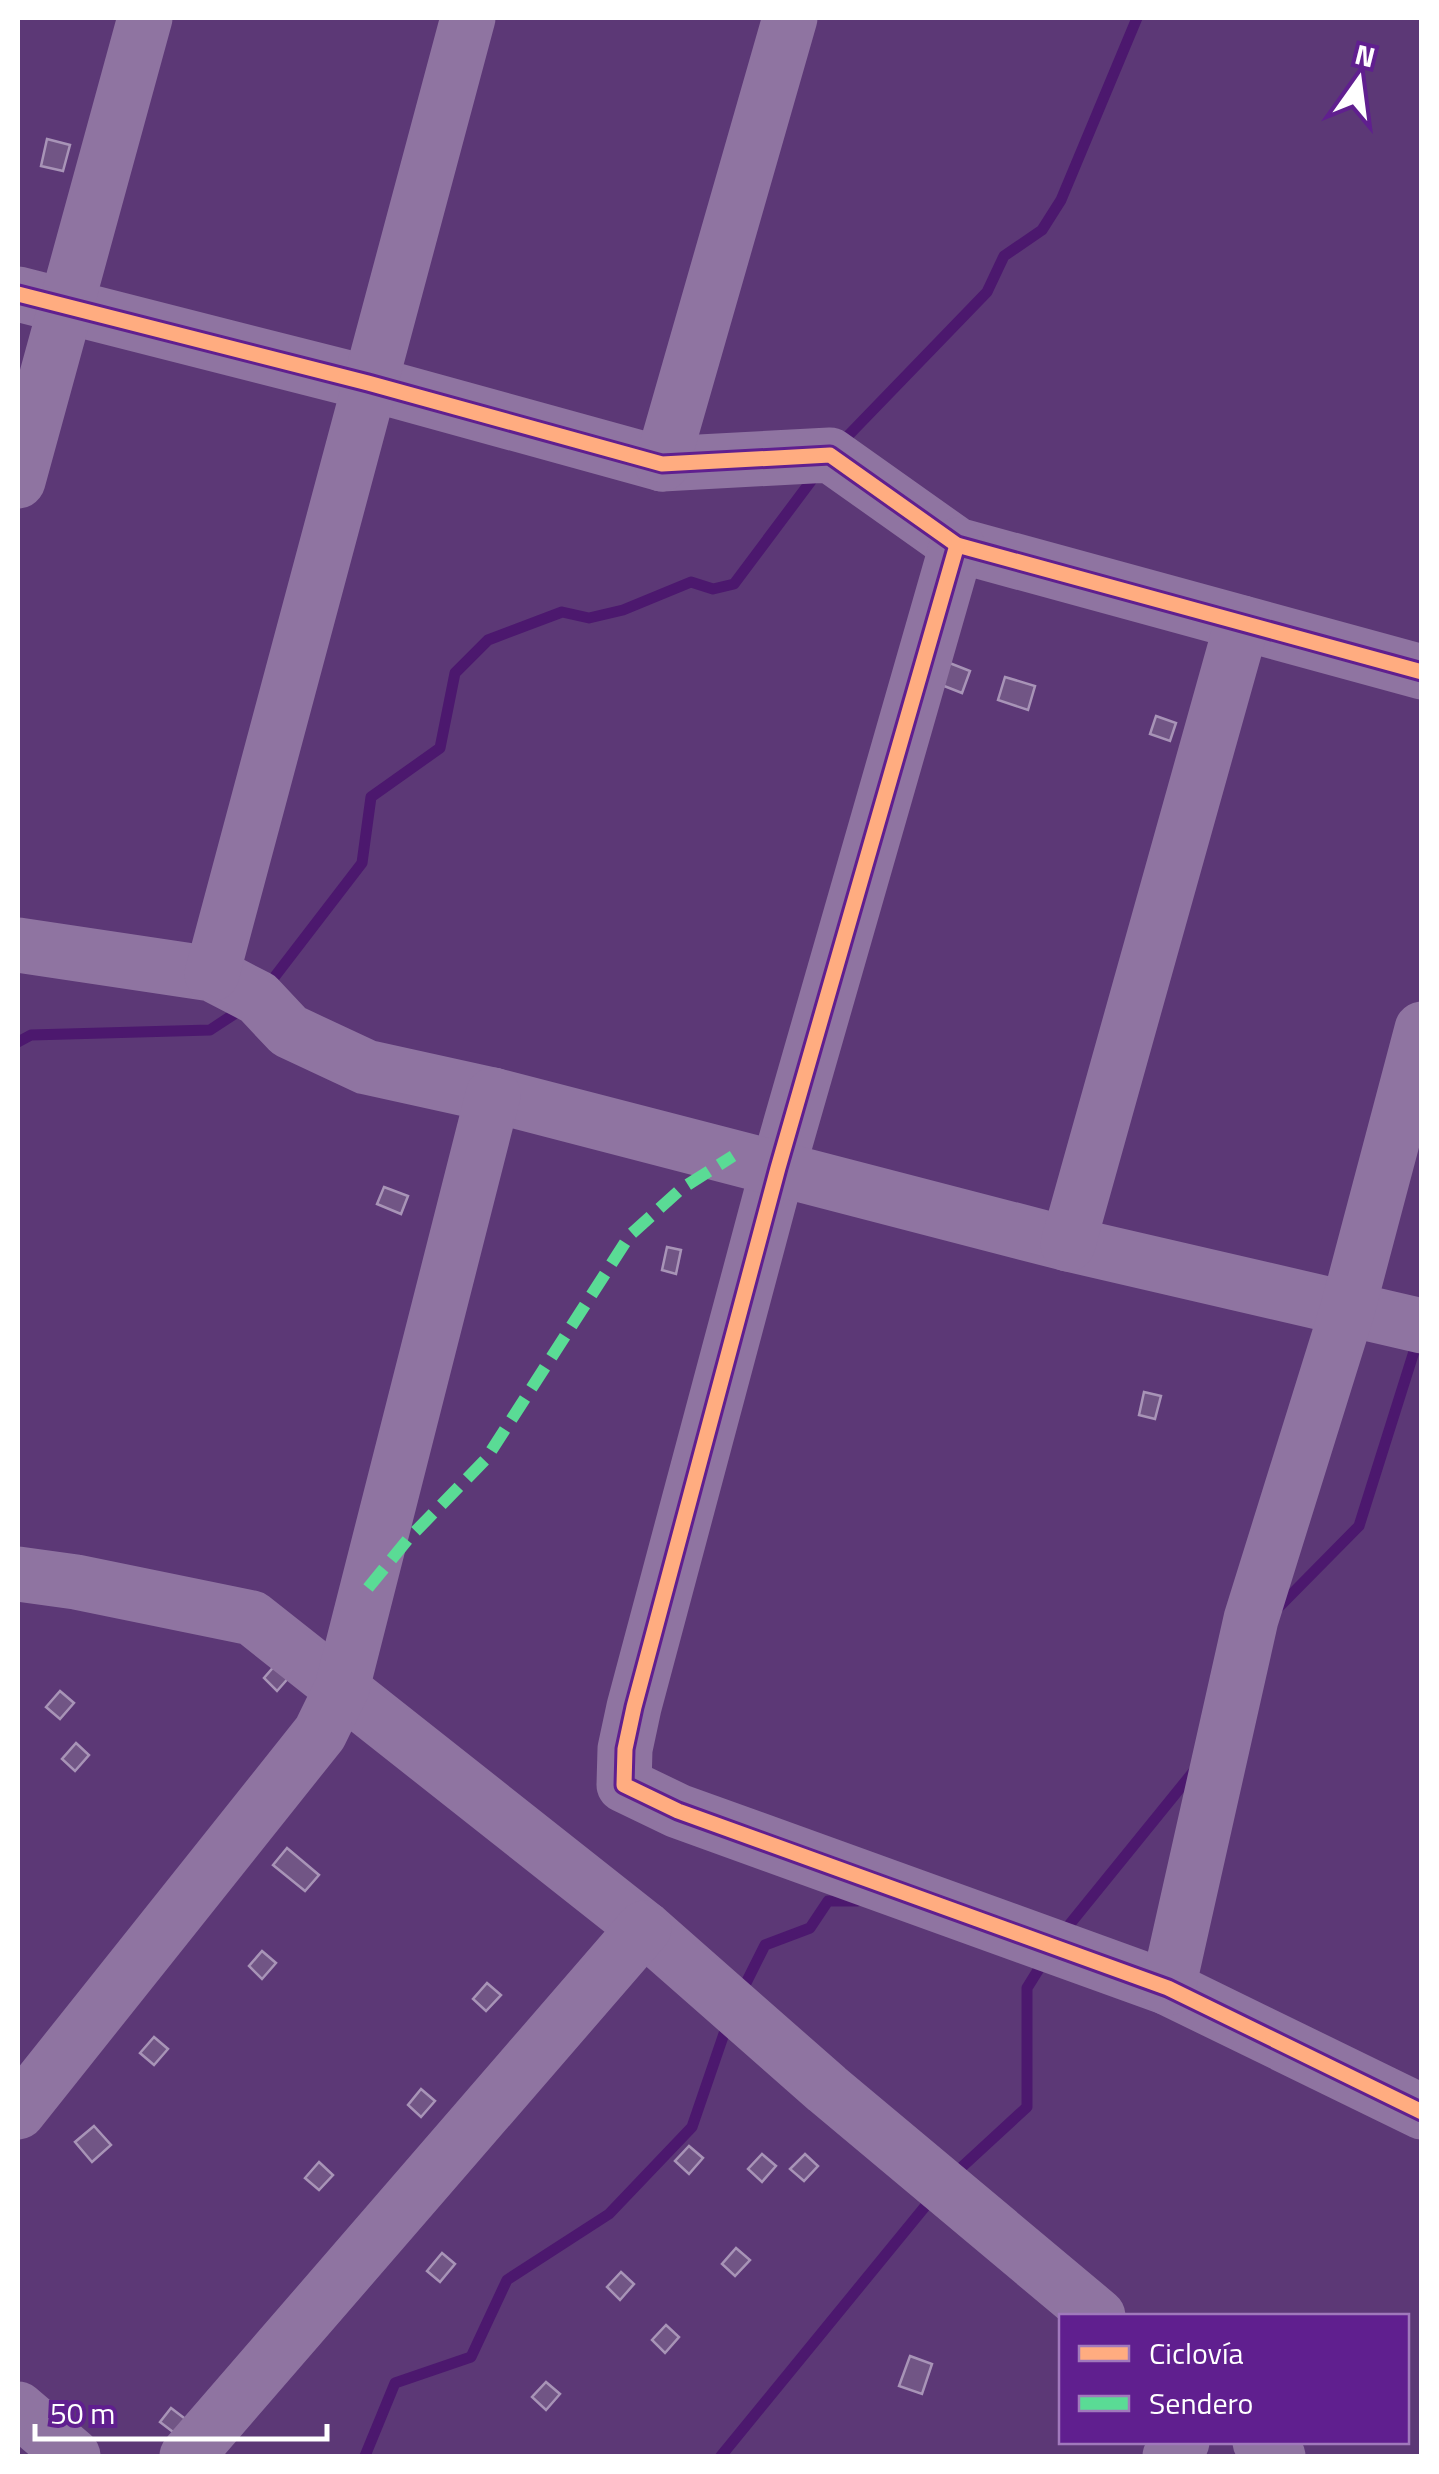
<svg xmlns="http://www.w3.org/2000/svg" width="1439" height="2474" viewBox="0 0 1439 2474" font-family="'Titillium Web',sans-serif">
	<rect width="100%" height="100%" fill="#5c3876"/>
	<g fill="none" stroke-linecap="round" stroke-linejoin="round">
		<g stroke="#4c186e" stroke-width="11">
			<polyline points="841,443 987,292 1004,256 1042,230 1061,200 1137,18"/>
			<polyline points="266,988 362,863 371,797 440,748 455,673 488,640 562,612 589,618 623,610 691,582 713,589 734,584 817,473"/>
			<polyline points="18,1042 31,1035 210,1030 245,1007"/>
			<polyline points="1276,1610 1359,1526 1417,1342"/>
			<polyline points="1061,1935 1194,1771"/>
			<polyline points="742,1991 765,1945 810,1928 828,1901 857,1901"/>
			<polyline points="951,2177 1027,2107 1027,1988 1045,1959"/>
			<polyline points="365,2456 395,2383 471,2357 507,2280 609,2214 692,2127 728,2022"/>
			<polyline points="721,2456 932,2198"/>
		</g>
	</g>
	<g fill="#715585" stroke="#a894b7" stroke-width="2.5">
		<polygon points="47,139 70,145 63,171 41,166"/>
		<polygon points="947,662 970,671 962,693 939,684"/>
		<polygon points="1005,677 1035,686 1028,710 998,700"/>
		<polygon points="1156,716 1176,723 1170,741 1150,734"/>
		<polygon points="384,1187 408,1196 401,1214 377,1204"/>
		<polygon points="667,1247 681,1250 676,1274 662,1270"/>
		<polygon points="1144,1392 1161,1396 1155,1419 1139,1415"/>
		<polygon points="277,1663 291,1675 277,1691 264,1678"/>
		<polygon points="60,1691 74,1703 60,1719 46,1707"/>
		<polygon points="76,1743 89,1755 75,1771 62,1759"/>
		<polygon points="287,1848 319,1875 305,1891 273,1865"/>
		<polygon points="262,1951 276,1963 262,1979 249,1966"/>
		<polygon points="487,1983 501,1995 486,2011 473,1999"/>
		<polygon points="154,2037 168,2049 154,2065 140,2053"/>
		<polygon points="421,2089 435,2101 421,2117 408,2105"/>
		<polygon points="94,2126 111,2145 92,2162 75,2142"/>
		<polygon points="689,2146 703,2158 689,2174 675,2161"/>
		<polygon points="762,2154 776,2166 762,2182 748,2169"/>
		<polygon points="805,2154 818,2166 804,2181 790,2169"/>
		<polygon points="319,2162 333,2175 319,2190 305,2178"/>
		<polygon points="736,2248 750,2260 735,2276 722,2264"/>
		<polygon points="442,2253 455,2264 440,2282 427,2271"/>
		<polygon points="621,2272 634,2284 620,2300 607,2287"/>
		<polygon points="666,2325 679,2337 665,2353 652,2340"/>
		<polygon points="910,2356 932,2364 922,2394 899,2386"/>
		<polygon points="546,2382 560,2394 546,2410 532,2397"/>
		<polygon points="171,2408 188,2421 177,2435 160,2422"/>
	</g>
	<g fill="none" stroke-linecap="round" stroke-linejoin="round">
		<g stroke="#8f74a1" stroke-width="55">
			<polyline points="18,294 368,383 662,464 830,455 957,545 1422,672"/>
			<polyline points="662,464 790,18"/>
			<polyline points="18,481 145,18"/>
			<polyline points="957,545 778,1168 634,1707 625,1749 624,1785 678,1811 1168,1988 1422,2112"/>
			<polyline points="18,945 212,974 258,998 289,1031 366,1067 493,1095 1068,1244 1422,1326"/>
			<polyline points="212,974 468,18"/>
			<polyline points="1068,1244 1242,623"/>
			<polyline points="18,1574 76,1582 252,1618 644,1928 827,2089 1098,2316"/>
			<polyline points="1168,1988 1251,1619 1348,1308 1422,1029"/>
			<polyline points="18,2112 320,1733 342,1688 493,1095"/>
			<polyline points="18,2409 73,2456"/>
			<polyline points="1260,2442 1278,2456"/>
			<polyline points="187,2456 644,1928"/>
			<polyline points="1170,2456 1182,2442"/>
		</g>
		<polyline stroke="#5adb95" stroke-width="12" stroke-dasharray="25 12" stroke-linecap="butt" points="368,1588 409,1538 486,1459 630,1235 681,1189 733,1156"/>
		<g stroke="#601f8f" stroke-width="21">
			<g id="cycleway">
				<polyline points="18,294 368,383 662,464 830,455 957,545 1422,672"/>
				<polyline points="957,545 778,1168 634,1707 625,1749 624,1785 678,1811 1168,1988 1422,2112"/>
			</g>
		</g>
		<use href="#cycleway" stroke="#ffac80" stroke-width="15"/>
	</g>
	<rect width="1439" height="2474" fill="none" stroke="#ffffff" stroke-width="40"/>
	<rect x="1059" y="2314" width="350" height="130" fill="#601f8f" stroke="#a079bc" stroke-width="2.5"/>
	<rect x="1079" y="2346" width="50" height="15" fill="#ffac80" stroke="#a079bc" stroke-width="2.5"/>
	<text x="1149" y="2364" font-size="30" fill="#ffffff">Ciclovía</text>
	<rect x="1079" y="2396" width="50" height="15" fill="#5adb95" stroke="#a079bc" stroke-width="2.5"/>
	<text x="1149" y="2414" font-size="30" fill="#ffffff">Sendero</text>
	<g transform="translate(1359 80) rotate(14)" stroke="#601f8f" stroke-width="8" paint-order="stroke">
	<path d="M0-8L18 38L0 25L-18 38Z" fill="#ffffff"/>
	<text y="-15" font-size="28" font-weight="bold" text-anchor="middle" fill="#ffffff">N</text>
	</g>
	<path d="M35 2424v15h292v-15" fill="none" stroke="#ffffff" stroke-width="5"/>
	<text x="50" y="2424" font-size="30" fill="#ffffff" stroke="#601f8f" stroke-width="8" paint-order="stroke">50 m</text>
</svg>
